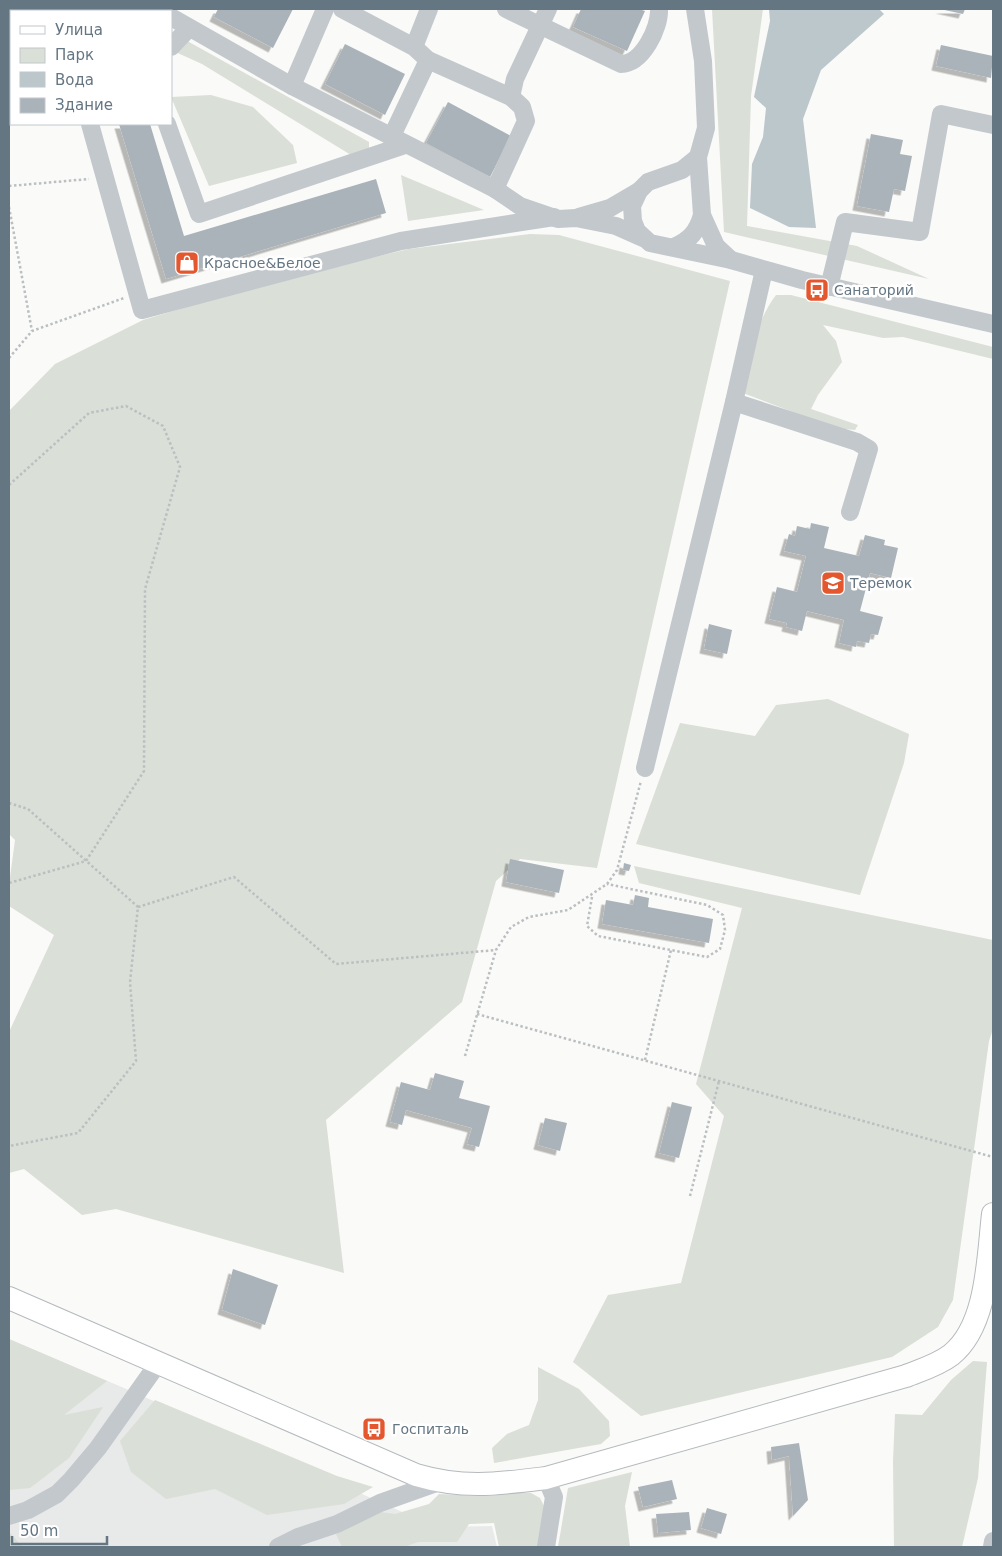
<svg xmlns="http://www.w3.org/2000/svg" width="1002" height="1556" viewBox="0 0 1002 1556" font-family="'DejaVu Sans',sans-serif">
	<defs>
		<filter id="shadow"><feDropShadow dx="-4.5" dy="4.5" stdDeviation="0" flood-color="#0004"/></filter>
	</defs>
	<rect width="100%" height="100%" fill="#fafaf8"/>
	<polygon fill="#e8e9e9" points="9,1339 138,1394 436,1527 492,1526 497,1547 9,1547"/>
	<g fill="#dadfd7">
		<polygon points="83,9 131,9 135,11 87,11"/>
		<polygon points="712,9 763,9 751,96 747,226 857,246 929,279 724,232"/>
		<polygon points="171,32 369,142 369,166 202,64 171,50"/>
		<polygon points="211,95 253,107 293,145 297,163 209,186 171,97"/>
		<polygon points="401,175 484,210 408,221"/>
		<polygon points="530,234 559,235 730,281 597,868 520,859 496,881 462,1002 326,1120 344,1273 116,1209 82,1215 24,1169 9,1173 9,1032 54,935 9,906 9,885 15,840 9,834 9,411 55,364 143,320 277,280 409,249"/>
		<path d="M776,295H791L993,347V359L903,337L883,338L823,325L836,341L842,362L818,395L811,409L858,425L855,430L835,428L743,393C748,360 756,321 776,295Z"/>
		<polygon points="828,699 909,734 904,763 860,895 636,844 680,723 755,736 776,705"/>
		<polygon points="634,866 993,940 993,1029 989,1041 953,1300 938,1327 892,1357 641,1416 573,1362 608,1295 681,1283 724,1116 696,1084 742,908 639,883"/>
		<polygon points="9,1339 107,1381 64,1415 103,1407 69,1458 30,1488 9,1490"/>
		<polygon points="973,1361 987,1362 978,1478 962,1547 894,1547 893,1461 895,1414 922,1415 951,1380"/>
		<polygon points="538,1367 579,1389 609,1421 610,1436 601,1444 494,1463 492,1448 507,1434 529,1425 538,1400"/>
		<polygon points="155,1400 337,1476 373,1487 344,1504 267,1515 215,1489 166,1499 131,1472 120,1441"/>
		<polygon points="632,1472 625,1506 630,1547 558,1547 568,1488"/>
		<polygon points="518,1492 531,1493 540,1498 544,1506 539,1547 499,1547 494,1523 469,1524 457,1542 418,1542 404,1547 342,1547 336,1534 380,1512 395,1514 429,1504 439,1494 477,1496"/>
		<polygon points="9,1532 23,1547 9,1547"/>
	</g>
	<polygon fill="#bbc7cb" points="769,9 879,9 884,14 821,70 803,119 816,228 789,227 750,208 752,164 763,137 766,108 754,97 770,21"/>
	<g fill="#aab3b9" filter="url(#shadow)">
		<polygon points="218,9 293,9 273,48 214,17"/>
		<polygon points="581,9 639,9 645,11 627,51 573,27"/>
		<polygon points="940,9 965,9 963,14"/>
		<polygon points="345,44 405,74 385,115 325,84"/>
		<polygon points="941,45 993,56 991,78 936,66"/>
		<polygon points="448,102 511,136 490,177 426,143"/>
		<polygon points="119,124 150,124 184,236 376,179 386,213 166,279"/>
		<polygon points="871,134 903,140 900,154 912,156 905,191 894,189 889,212 857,206"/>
		<polygon points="811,523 829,527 824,548 859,556 865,535 885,540 884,545 898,548 891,578 870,573 860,611 883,617 878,635 871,634 869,643 857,641 856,647 839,643 844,620 807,611 802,631 786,627 787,623 769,619 777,587 797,592 806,556 784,551 789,534 795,536 797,526 810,529"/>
		<polygon points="709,624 732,630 727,654 704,649"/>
		<polygon points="510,859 564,870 559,893 506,882"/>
		<polygon points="624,863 631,865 629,871 623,870"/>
		<polygon points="635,895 649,898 648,907 713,919 709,943 602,924 606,900 633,905"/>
		<polygon points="435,1073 464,1081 459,1098 490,1106 479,1147 467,1144 472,1128 406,1110 402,1125 390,1122 401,1082 430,1090"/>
		<polygon points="672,1102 692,1107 679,1158 659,1153"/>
		<polygon points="545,1118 567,1123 560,1151 538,1145"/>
		<polygon points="233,1269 278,1285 265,1325 222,1310"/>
		<polygon points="799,1443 808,1500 793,1516 789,1456 772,1460 771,1447"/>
		<polygon points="672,1480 677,1499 643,1507 638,1487"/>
		<polygon points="707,1508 727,1514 721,1534 701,1528"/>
		<polygon points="689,1512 691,1530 658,1533 656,1514"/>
	</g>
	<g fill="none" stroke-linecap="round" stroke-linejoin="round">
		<g stroke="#b5babe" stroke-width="24">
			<path id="major" d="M9,1298L416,1475C463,1489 498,1484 546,1478L906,1376C921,1370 938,1365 951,1355C988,1326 988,1256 993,1214"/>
		</g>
		<g stroke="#bbbfc2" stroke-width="2.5" stroke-dasharray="2.5 2.5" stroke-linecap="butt">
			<polyline points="9,186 89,179"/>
			<polyline points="9,207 32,331"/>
			<polyline points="9,358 32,331 124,298"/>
			<polyline points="9,485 89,413 126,406 163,426 180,467 145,589 144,771 86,861 9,883"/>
			<polyline points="9,803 28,809 138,907 130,982 136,1061 78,1133 9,1146"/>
			<polyline points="592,897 587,926 598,936 707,957 720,949 725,930 723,915 707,905 607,884"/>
			<polyline points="138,907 234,877 336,964 496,950"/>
			<polyline points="477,1014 993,1157"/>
			<polyline points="465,1056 496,950 511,927 529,917 568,910 607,884 617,870 641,781"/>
			<polyline points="645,1060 671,950"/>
			<polyline points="690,1196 719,1081"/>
		</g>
		<g stroke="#c3c8cc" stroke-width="18">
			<polyline points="156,9 160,11"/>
			<polyline points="342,9 414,47 428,60 511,97 522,107 526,121 495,189"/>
			<path d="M506,9L621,64C642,64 660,28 659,9"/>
			<polyline points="695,9 703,61 706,128 698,157 702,215 716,246 731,260"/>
			<polyline points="67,11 68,9"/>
			<polyline points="171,17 292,86 495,189 520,206 558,219 576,218 616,226 643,238"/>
			<polyline points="171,47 189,28"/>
			<polyline points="414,47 429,9"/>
			<polyline points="292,86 325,9"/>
			<polyline points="511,97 515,79 548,9"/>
			<polyline points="90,124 142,310 401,241 554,217"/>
			<polyline points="167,124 199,214 405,145"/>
			<polyline points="391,138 428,60"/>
			<polyline points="698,157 682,170 648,182 639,191 632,206 633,221 637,231 650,243 731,260 802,280 993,324"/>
			<polyline points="579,217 610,208 639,191"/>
			<path d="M674,247C690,240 697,232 702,215"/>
			<polyline points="829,287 845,222 920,232 941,114 993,125"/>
			<polyline points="734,402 857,442 869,449 850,512"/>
			<polyline points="645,768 734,402 764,270"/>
			<polyline points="9,1516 28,1510 57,1494 71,1480 98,1448 159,1362"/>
			<polyline points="278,1547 298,1537 337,1524 380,1503 439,1482"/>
			<polyline points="546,1547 554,1497 546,1478"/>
			<polyline points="992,1547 993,1541"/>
		</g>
		<use href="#major" stroke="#fff" stroke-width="22"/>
	</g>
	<defs>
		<g id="shop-square" transform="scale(1.25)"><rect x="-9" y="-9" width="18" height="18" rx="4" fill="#e4572e" stroke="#fff"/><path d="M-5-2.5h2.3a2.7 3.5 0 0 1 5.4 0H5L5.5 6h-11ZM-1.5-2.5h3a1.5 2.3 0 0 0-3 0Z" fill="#fff"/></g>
		<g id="bus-square" transform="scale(1.25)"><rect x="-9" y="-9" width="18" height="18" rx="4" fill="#e4572e" stroke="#fff"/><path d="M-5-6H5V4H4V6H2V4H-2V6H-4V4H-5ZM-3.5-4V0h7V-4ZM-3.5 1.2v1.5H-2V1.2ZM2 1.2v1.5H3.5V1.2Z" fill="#fff"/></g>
		<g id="school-square" transform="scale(1.25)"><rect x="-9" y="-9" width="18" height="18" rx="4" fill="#e4572e" stroke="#fff"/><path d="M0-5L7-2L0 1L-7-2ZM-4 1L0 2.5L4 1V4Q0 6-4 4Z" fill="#fff"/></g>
	</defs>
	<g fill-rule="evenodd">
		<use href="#shop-square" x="187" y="263"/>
		<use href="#bus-square" x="817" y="290"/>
		<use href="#school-square" x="833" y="583"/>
		<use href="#bus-square" x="374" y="1429"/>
	</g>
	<g text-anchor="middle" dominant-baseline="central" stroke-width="5" stroke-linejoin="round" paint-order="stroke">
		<g font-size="14" fill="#657683" stroke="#fff" text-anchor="start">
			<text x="204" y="263">Красное&amp;Белое</text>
			<text x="834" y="290">Санаторий</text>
			<text x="850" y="583">Теремок</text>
			<text x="392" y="1429">Госпиталь</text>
		</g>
	</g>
	<rect width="1002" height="1556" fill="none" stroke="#657683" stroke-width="20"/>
	<rect x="10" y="10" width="162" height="115" fill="#ffffff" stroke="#c1c8cd"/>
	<rect x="20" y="26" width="25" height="8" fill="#ffffff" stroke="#c1c8cd"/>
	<text x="55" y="35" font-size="15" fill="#657683">Улица</text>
	<rect x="20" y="48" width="25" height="15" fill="#dadfd7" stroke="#c1c8cd"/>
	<text x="55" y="60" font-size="15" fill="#657683">Парк</text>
	<rect x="20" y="72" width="25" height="15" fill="#bbc7cb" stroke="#c1c8cd"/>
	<text x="55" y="85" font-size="15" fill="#657683">Вода</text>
	<rect x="20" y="98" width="25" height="15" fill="#aab3b9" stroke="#c1c8cd"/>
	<text x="55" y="110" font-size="15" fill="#657683">Здание</text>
	<path d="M12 1536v8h95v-8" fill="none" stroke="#657683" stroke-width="2.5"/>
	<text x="20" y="1536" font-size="15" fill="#657683" stroke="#ffffff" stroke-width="4" paint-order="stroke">50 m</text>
</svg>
